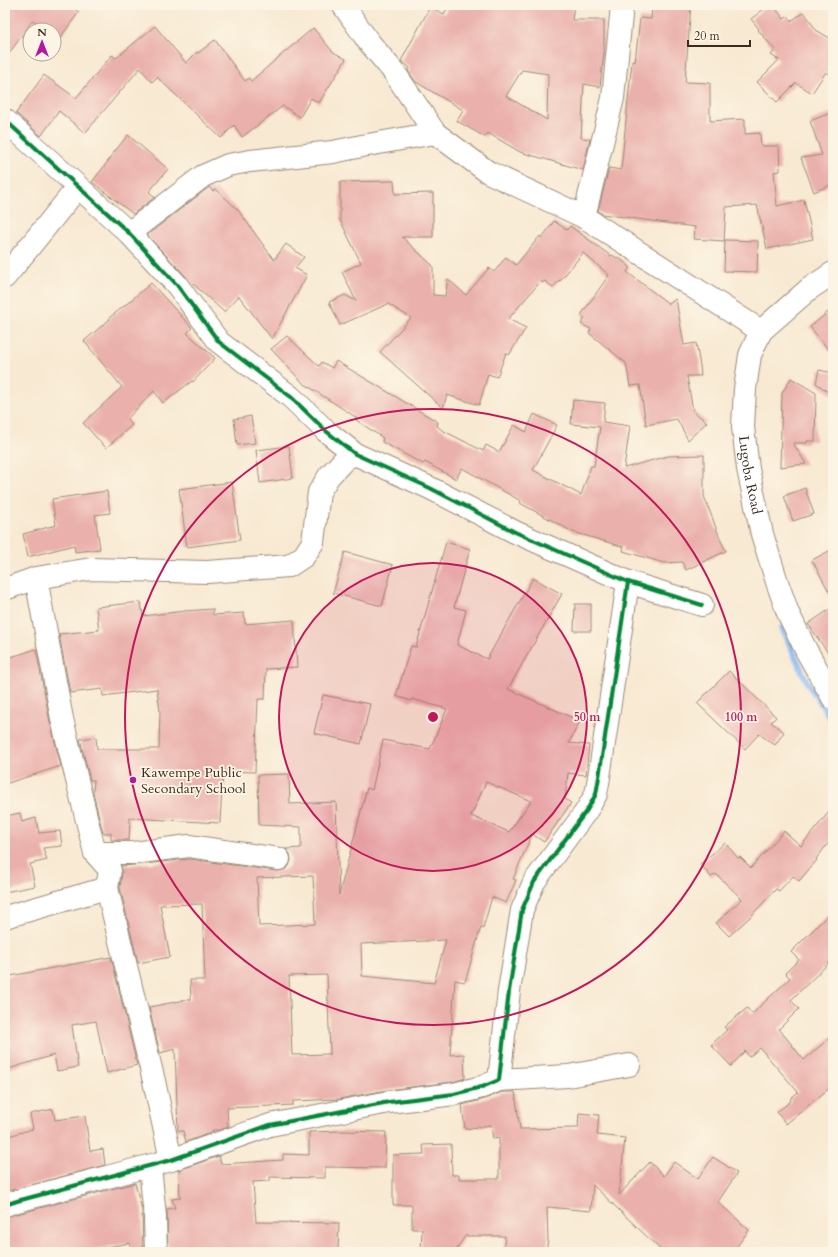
<svg xmlns="http://www.w3.org/2000/svg" width="838" height="1257" viewBox="0 0 838 1257" font-family="Cardo,serif">
	<rect width="100%" height="100%" fill="#fcf5e5"/>
	<filter id="ink" filterUnits="userSpaceOnUse"><feTurbulence type="fractalNoise" baseFrequency=".025" numOctaves="2"/><feDisplacementMap in="SourceGraphic" scale="8" xChannelSelector="R" yChannelSelector="G"/><feConvolveMatrix kernelMatrix="1 2 1 2 8 2 1 2 1" color-interpolation-filters="sRGB"/></filter>
	<filter id="wash" filterUnits="userSpaceOnUse"><feTurbulence type="fractalNoise" baseFrequency=".012" numOctaves="4" result="noise"/><feDisplacementMap in="SourceGraphic" scale="16" xChannelSelector="R" yChannelSelector="G"/><feGaussianBlur stdDeviation="0.9" result="paint"/><feColorMatrix in="noise" values="0 0 0 0 0 0 0 0 0 0 0 0 0 0 0 0 0 1.4 0 .05"/><feComposite in="paint" operator="in"/></filter>
	<g filter="url(#wash)">
		<rect width="100%" height="100%" fill="#f8e9d2"/>
		<g fill="none" stroke-linecap="round" stroke-linejoin="round">
			<polyline stroke="#87baf5" stroke-width="6" points="782,628 808,684 833,722"/>
		</g>
		<g id="blocks">
			<g fill="#eab0ab" fill-rule="evenodd">
				<polygon points="5,5 69,5 79,12 60,38 54,34 54,30 48,30 33,20 5,59"/>
				<path d="M449,5H574L572,20H604V52L600,87L584,84L581,138L590,139L583,170L520,152L488,133L485,137L457,121L463,110L416,82L408,71L410,68L401,61L430,7L444,14ZM522,70L548,74L547,120L506,96Z"/>
				<polygon points="652,5 691,5 685,82 710,83 710,121 745,119 745,134 760,133 761,146 779,146 780,171 774,172 777,206 804,200 813,239 767,249 757,205 726,207 724,241 694,239 695,227 602,214 598,211 609,168 621,170 632,61 635,62 640,18 651,19"/>
				<polygon points="769,5 773,5 784,19 788,16 791,21 804,12 816,30 833,40 833,76 826,72 812,93 796,83 777,102 757,82 779,60 771,55 775,50 758,30 759,29 751,19"/>
				<polygon points="155,26 186,63 197,52 198,53 215,40 245,81 249,78 251,81 313,28 333,52 346,59 319,103 311,98 300,117 283,106 242,137 234,125 221,138 157,77 152,82 140,68 85,133 59,111 41,136 16,113 44,75 76,98 112,55 116,58"/>
				<polygon points="833,112 833,184 814,192 801,158 822,155 810,121"/>
				<polygon points="128,135 168,169 149,192 155,197 133,214 92,182 112,156 111,156"/>
				<polygon points="394,181 395,194 433,193 433,237 402,237 433,266 433,295 445,296 448,279 466,295 489,268 494,272 506,257 516,265 540,236 542,238 554,221 567,230 570,226 611,256 612,255 617,258 618,257 630,267 627,272 669,304 676,299 684,345 696,343 700,366 701,376 687,376 693,411 707,422 688,440 677,419 646,425 640,385 630,386 626,363 589,333 591,329 581,324 585,318 581,315 609,275 583,253 560,281 559,280 553,288 545,281 542,283 541,281 508,319 526,328 509,355 506,353 497,377 488,374 479,405 447,395 443,408 380,352 411,318 388,304 340,325 329,302 345,295 356,301 342,272 361,263 340,220 340,182"/>
				<polygon points="209,187 213,191 216,189 238,210 274,260 286,244 304,257 295,268 307,275 272,339 239,296 224,312 190,281 147,235"/>
				<polygon points="725,240 758,241 757,272 724,271"/>
				<polygon points="151,283 192,328 187,333 215,358 193,382 192,381 163,403 154,391 127,419 132,425 106,448 83,423 122,387 84,341 110,319 109,318 129,302"/>
				<polygon points="833,308 833,355 810,327"/>
				<polygon points="287,336 319,366 322,362 332,368 336,361 438,422 437,426 442,430 483,451 486,445 499,452 514,425 526,432 534,414 557,425 533,470 581,495 591,466 594,466 600,427 571,424 573,400 605,403 603,422 630,426 624,468 668,456 704,455 704,496 721,541 726,551 686,570 682,562 664,563 623,551 624,547 573,532 520,503 521,501 462,468 456,479 425,462 423,464 382,442 383,438 356,420 357,418 303,383 271,349"/>
				<polygon points="819,370 833,373 833,396 816,383"/>
				<polygon points="791,378 816,393 815,441 807,441 807,443 793,443 806,464 780,467 782,393"/>
				<polygon points="251,416 255,443 237,445 234,419"/>
				<polygon points="289,446 293,478 260,483 256,450"/>
				<polygon points="232,482 240,540 187,547 179,489"/>
				<polygon points="805,488 814,514 793,521 784,496"/>
				<polygon points="107,491 110,513 95,515 100,549 75,552 74,545 28,557 23,534 56,525 52,499"/>
				<path d="M446,542L470,549L454,607L466,610L457,645L487,659L533,578L562,594L508,689L580,721L569,743L589,745L586,775L568,773L565,799L571,803L544,842L532,834L513,879L516,880L506,903L492,897L483,928L481,927L465,982L455,980L450,1055L464,1054L465,1078L452,1082L387,1090L339,1099L293,1101V1105L227,1108L228,1127L220,1130H212L213,1132L186,1142L183,1131H178L175,1049L160,1053L149,1007L191,999L190,980H205L202,904L160,905L170,957L138,963L120,888L122,872L121,866L134,865L189,859L277,871L284,870L289,866L291,860L290,854L286,849L301,848V827L259,825L258,775L289,774L290,804L336,802L339,895L367,788L372,790L383,740L430,749L447,709L412,699L411,701L396,696L411,646L416,647ZM486,782L531,801L509,832L471,816ZM313,876L315,924L259,926L257,878ZM446,940L434,983L362,976L361,944ZM327,975L330,1054L292,1055L289,976Z"/>
				<polygon points="833,549 833,599 812,560"/>
				<polygon points="345,552 393,565 382,606 333,593"/>
				<polygon points="141,602 143,616 184,611 213,609 213,615 244,613 245,624 294,620 297,667 266,669 265,699 258,699 255,772 223,771 220,823 130,818 129,840 111,840 111,833 103,833 93,793 94,780 90,780 80,739 96,737 97,749 159,749 160,712 157,689 103,696 102,689 70,693 59,634 99,630 96,607"/>
				<polygon points="575,604 591,604 591,631 574,631"/>
				<polygon points="833,607 833,660 808,624"/>
				<polygon points="36,649 50,722 61,766 5,784 5,659"/>
				<polygon points="729,671 776,717 771,722 784,732 775,745 759,734 745,749 697,703"/>
				<polygon points="323,695 370,704 361,744 314,733"/>
				<polygon points="833,807 833,837 816,859 817,860 799,881 793,876 779,891 776,889 750,917 729,936 716,923 742,899 716,874 711,877 700,864 725,843 738,858 740,857 751,868 784,831 801,846"/>
				<polygon points="20,813 22,822 36,818 39,833 60,831 62,846 43,848 47,860 30,864 35,886 5,892 5,816"/>
				<polygon points="833,910 833,959 791,1000 799,1009 779,1029 804,1060 833,1035 833,1085 786,1124 777,1112 791,1101 790,1099 798,1092 760,1048 749,1057 745,1051 731,1066 711,1045 727,1030 724,1027 747,1008 752,1014 790,978 785,973 799,960 791,952"/>
				<polygon points="111,957 137,1065 107,1073 96,1021 72,1025 78,1067 57,1071 54,1055 5,1070 5,977"/>
				<polygon points="502,1092 515,1092 520,1129 578,1128 579,1113 599,1115 597,1135 625,1138 619,1195 650,1162 664,1176 674,1162 698,1179 713,1157 737,1173 718,1202 749,1230 733,1252 663,1252 593,1185 591,1211 547,1207 548,1240 546,1252 503,1252 505,1236 465,1236 455,1252 421,1252 422,1229 412,1229 412,1205 393,1205 393,1155 424,1154 423,1145 451,1144 452,1175 459,1175 459,1179 499,1179 499,1138 493,1139 491,1125 465,1129 462,1105 485,1099"/>
				<polygon points="53,1109 55,1120 85,1116 90,1151 103,1149 105,1165 5,1192 5,1137 33,1129 30,1114"/>
				<polygon points="342,1131 386,1132 385,1168 325,1167 325,1178 270,1177 270,1181 253,1182 256,1222 339,1223 338,1252 168,1252 167,1209 175,1208 172,1199 180,1198 179,1170 219,1156 221,1164 283,1160 283,1154 309,1155 309,1132"/>
				<polygon points="135,1183 142,1210 143,1252 132,1252 130,1243 78,1252 5,1252 5,1217"/>
			</g>
		</g>
	</g>
	<g filter="url(#ink)">
		<use href="#blocks" fill-opacity="0" stroke="#9a8a78" stroke-width="1"/>
		<g fill="none" stroke-linecap="round" stroke-linejoin="round">
			<g stroke="#9a8a78" stroke-width="24">
				<g id="minor">
					<polyline points="343,5 368,41 394,72 435,133 488,172 584,217 761,331"/>
					<polyline points="5,120 129,233 177,285 219,342 291,397 326,431 355,454 430,488 515,532 628,582 702,605"/>
					<polyline points="584,217 613,98 622,5"/>
					<polyline points="129,233 203,176 228,165 250,161 333,152 362,146 435,133"/>
					<polyline points="5,277 78,187"/>
					<polyline points="36,578 62,719 95,853 110,870 107,888 154,1081 171,1160"/>
					<polyline points="5,589 36,578 91,569 207,572 289,566 304,556 313,542 319,492 329,476 345,459 355,454"/>
					<polyline points="95,853 133,853 189,846 279,859"/>
					<polyline points="5,917 107,888"/>
					<polyline points="499,1080 568,1076 629,1065"/>
					<polyline points="150,1166 155,1217 156,1252"/>
					<polyline points="5,1205 17,1201 171,1160 270,1125 389,1102 454,1094 482,1087 499,1080 509,991 522,910 534,882 587,810 596,794 599,777 628,582"/>
				</g>
			</g>
			<g stroke="#9a8a78" stroke-width="24">
				<g id="tertiary">
					<path id="s1" d="M833,273L809,289L761,331L750,355L745,389L743,427L748,469L762,534L777,582L788,613L806,650L833,698"/>
				</g>
			</g>
			<use href="#minor" stroke="#fff" stroke-width="22"/>
			<use href="#tertiary" stroke="#fff" stroke-width="22"/>
			<g stroke="#fcf5e5" stroke-width="6">
				<g id="cycleway">
					<polyline points="5,120 129,233 177,285 219,342 291,397 326,431 355,454 430,488 515,532 628,582 702,605"/>
					<polyline points="5,1205 17,1201 171,1160 270,1125 389,1102 454,1094 482,1087 499,1080 509,991 522,910 534,882 587,810 596,794 599,777 628,582"/>
				</g>
			</g>
			<use href="#cycleway" stroke="#00873e" stroke-width="4"/>
		</g>
	</g>
	<circle cx="433" cy="717" r="154" fill="#c2185b" fill-opacity=".12"/>
	<g fill="none" stroke="#c2185b" stroke-width="2">
		<circle cx="433" cy="717" r="154"/>
		<circle cx="433" cy="717" r="308"/>
	</g>
	<circle fill="#b5179e" stroke="#fcf5e5" stroke-width="1.5" cx="133" cy="780" r="4"/>
	<g text-anchor="middle" dominant-baseline="central" stroke-width="3.5" stroke-linejoin="round" paint-order="stroke">
		<g font-size="14" fill="#3b2a1e" stroke="#fcf5e5">
			<text stroke="none"><textPath href="#s1" startOffset="240">Lugoba Road</textPath></text>
		</g>
		<g font-size="14" fill="#3b2a1e" stroke="#fcf5e5" text-anchor="start">
			<text x="141" y="772">Kawempe Public<tspan x="141" dy="16">Secondary School</tspan></text>
		</g>
	</g>
	<circle cx="433" cy="717" r="6" fill="#c2185b" stroke="#fcf5e5" stroke-width="2"/>
	<g font-size="12" text-anchor="middle" font-weight="bold" fill="#c2185b" stroke="#fcf5e5" stroke-width="3.5" stroke-linejoin="round" paint-order="stroke">
		<text x="587" y="721">50 m</text>
		<text x="741" y="721">100 m</text>
	</g>
	<rect width="838" height="1257" fill="none" stroke="#fcf5e5" stroke-width="20"/>
	<g transform="translate(42 42)"><circle r="19" fill="#fcf5e5" stroke="#afa495"/>
	<path d="M0-3L7 15L0 10L-7 15Z" fill="#b5179e"/>
	<text y="-6" font-size="11" font-weight="bold" text-anchor="middle" fill="#3b2a1e">N</text>
	</g>
	<path d="M688 40v6h62v-6" fill="none" stroke="#3b2a1e" stroke-width="2"/>
	<text x="694" y="40" font-size="12" fill="#3b2a1e" stroke="#fcf5e5" stroke-width="3" paint-order="stroke">20 m</text>
</svg>
